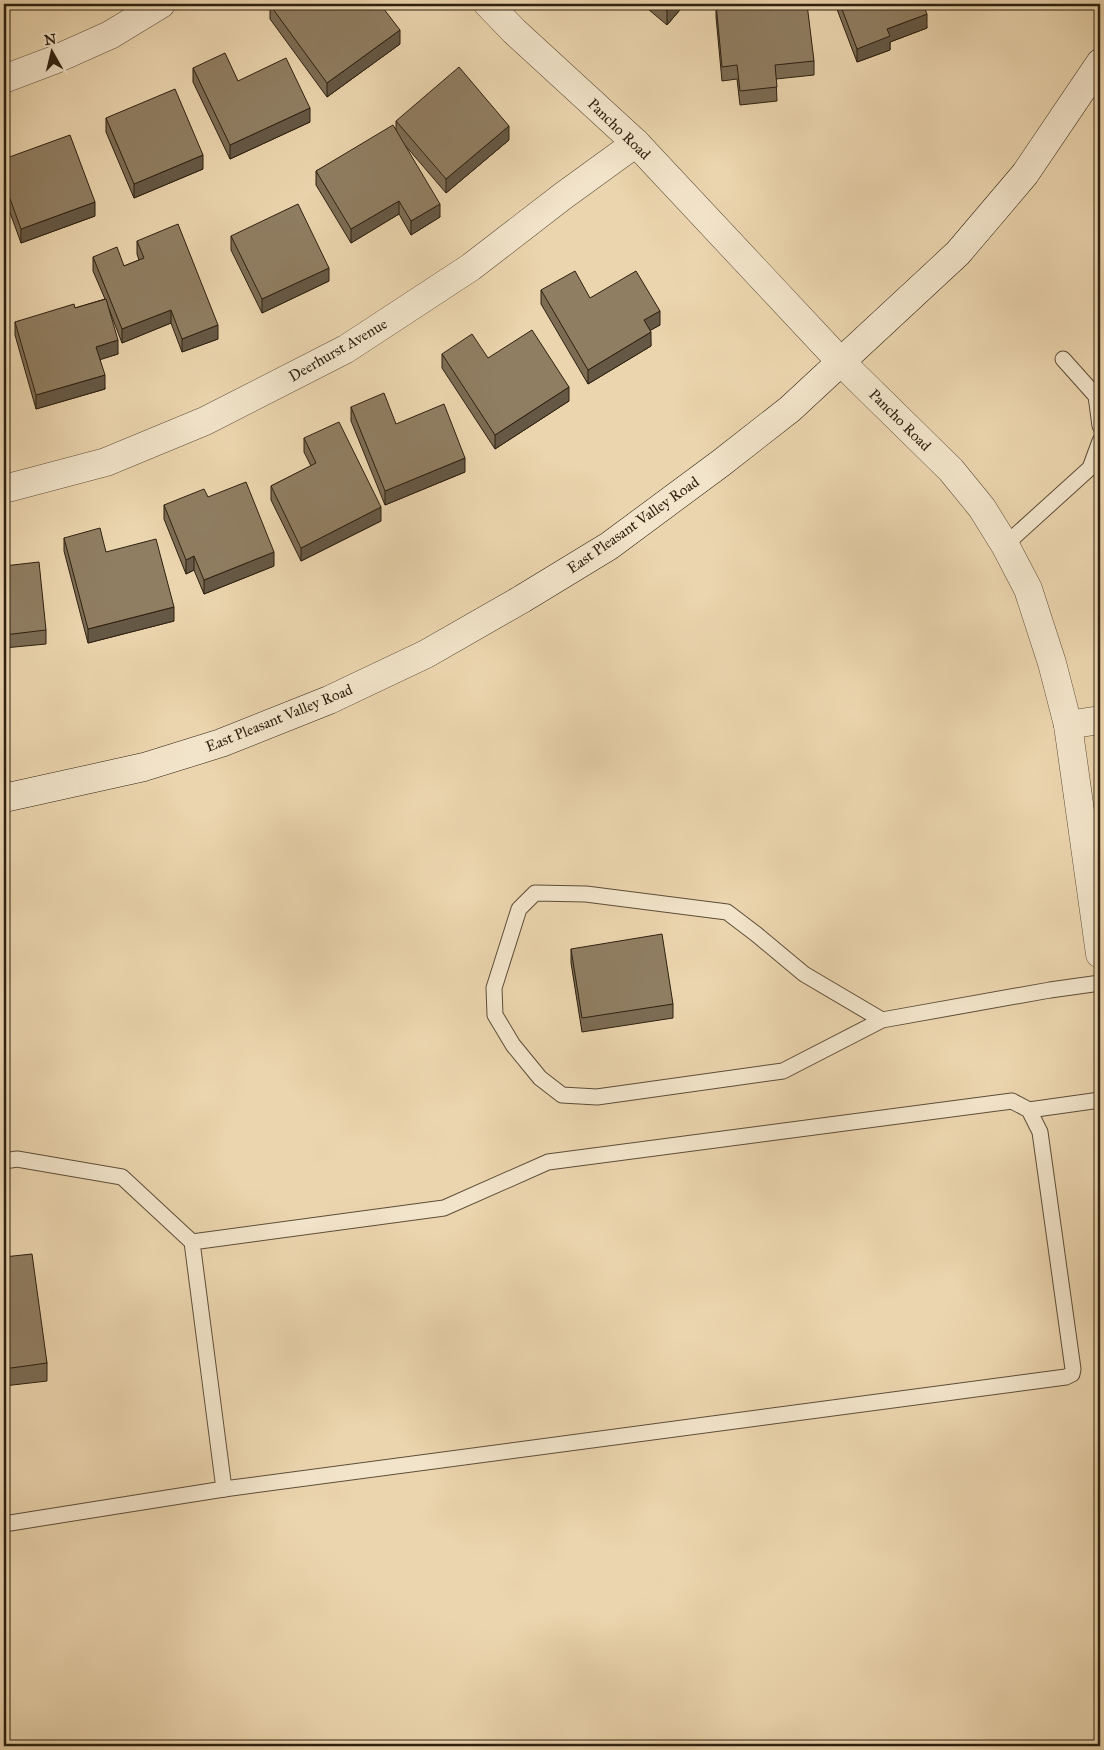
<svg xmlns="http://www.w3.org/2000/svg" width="1104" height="1750" viewBox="0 0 1104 1750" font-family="'IM FELL Great Primer',serif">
	<rect width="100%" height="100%" fill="#ebd5ae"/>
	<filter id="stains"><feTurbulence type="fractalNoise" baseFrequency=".004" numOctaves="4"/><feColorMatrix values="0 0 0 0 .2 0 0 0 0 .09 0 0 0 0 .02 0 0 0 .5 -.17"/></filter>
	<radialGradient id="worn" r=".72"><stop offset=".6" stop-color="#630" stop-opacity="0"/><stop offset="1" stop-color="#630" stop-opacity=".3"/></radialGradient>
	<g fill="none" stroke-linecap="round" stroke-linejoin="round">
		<g stroke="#5d4d38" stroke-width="17">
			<g id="service">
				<polyline points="1063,359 1096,396 1100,426"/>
				<polyline points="1005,545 1090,468 1100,441"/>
				<polyline points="882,1020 804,974 756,934 727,912 586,894 535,893 519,909 494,988 495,1015 513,1045 540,1078 562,1095 597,1097 783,1071 882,1020 1050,990 1100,983"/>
				<polyline points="1029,1110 1100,1100"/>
				<polyline points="4,1161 17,1159 122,1177 192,1242 224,1489 1066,1377 1072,1374 1073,1369 1040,1132 1029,1110 1012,1101 548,1162 444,1208 192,1242"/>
				<polyline points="4,1524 224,1489"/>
			</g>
		</g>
		<g stroke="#5d4d38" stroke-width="29">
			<g id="minor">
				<polyline points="4,79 54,60 110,35 161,4"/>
				<polyline points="841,362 951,470 982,508 1005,545 1028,589 1052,663 1068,725 1100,954"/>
				<polyline points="4,489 106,462 205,421 346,349 471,267 563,196 636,143"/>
			</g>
		</g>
		<g stroke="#5d4d38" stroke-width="29">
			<g id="tertiary">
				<polyline points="488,4 514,31 636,143 841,362"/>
				<polyline points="1068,725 1100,720"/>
			</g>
		</g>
		<g stroke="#2e2010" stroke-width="29">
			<polyline id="secondary" points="4,798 144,767 221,743 329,700 426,654 522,599 609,546 721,463 790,409 958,253 1025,174 1100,63"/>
		</g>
		<use href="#service" stroke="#f2e4ca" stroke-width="15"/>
		<use href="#minor" stroke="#f2e4ca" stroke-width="28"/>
		<use href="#tertiary" stroke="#f2e4ca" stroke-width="28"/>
		<use href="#secondary" stroke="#f2e4ca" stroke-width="28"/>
	</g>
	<g fill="#7c6c54" stroke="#2e2010">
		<polygon points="642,4 685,4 667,25"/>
		<polygon points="716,4 814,61 814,75 776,79 777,101 740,105 737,79 722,81 716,17"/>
		<polygon points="835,4 923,4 927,28 890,42 890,50 857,62"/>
		<polygon points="270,5 400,44 327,97 270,19"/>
		<polygon points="193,68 238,81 310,122 230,159 193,82"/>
		<polygon points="106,118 203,169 134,198 106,132"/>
		<polygon points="396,121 509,140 446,193 404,144 440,217 411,235 399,214 351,243 316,185 316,171 396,130"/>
		<polygon points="4,159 95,216 21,243 4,196"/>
		<polygon points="231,236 329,281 262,313 231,250"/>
		<polygon points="137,241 218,339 182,352 171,323 122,343 109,309 118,354 100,359 105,389 36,409 15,335 15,322 75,308 105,299 93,271 93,257 124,266 139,260 137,254"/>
		<polygon points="541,290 660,325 650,330 651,346 588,384 541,304"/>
		<polygon points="442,354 488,358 569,401 495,449 442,368"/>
		<polygon points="351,407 396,424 465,472 385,505 351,421"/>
		<polygon points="304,438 381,521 301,561 271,500 271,486 311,466 304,452"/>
		<polygon points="208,497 274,566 204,594 194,570 186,574 164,519 164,505"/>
		<polygon points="64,538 106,552 174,621 88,643 64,551"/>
		<polygon points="4,566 46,630 46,644 4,648"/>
		<polygon points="571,949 673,1004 673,1018 582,1032 571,963"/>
		<polygon points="4,1257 47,1363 47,1381 4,1386"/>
	</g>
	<g fill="#655845" stroke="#2e2010">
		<polygon points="673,4 685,4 667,25 667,11"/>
		<polygon points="927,14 927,28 890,42 890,50 857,62 857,49 887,29"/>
		<polygon points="400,30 400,44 327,97 327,83"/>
		<polygon points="310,108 310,122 230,159 230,145"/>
		<polygon points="509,126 509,140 446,193 446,179"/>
		<polygon points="203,155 203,169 134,198 134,184"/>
		<polygon points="399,201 399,214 351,243 351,229"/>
		<polygon points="95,202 95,216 21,243 21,229"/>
		<polygon points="440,204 440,217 411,235 411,221"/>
		<polygon points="329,268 329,281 262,313 262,299"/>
		<polygon points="171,310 171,323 122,343 122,329"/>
		<polygon points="660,311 660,325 644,334 644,320"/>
		<polygon points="218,325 218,339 182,352 182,339"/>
		<polygon points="651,332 651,346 588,384 588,370"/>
		<polygon points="118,340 118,354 96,361 96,347"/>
		<polygon points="105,375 105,389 36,409 36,395"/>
		<polygon points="569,387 569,401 495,449 495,435"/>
		<polygon points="465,458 465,472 385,505 385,491"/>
		<polygon points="381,507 381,521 301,561 301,548"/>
		<polygon points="274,552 274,566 204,594 204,580"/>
		<polygon points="194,556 194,570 186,574 186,560"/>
		<polygon points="174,607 174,621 88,643 88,629"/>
	</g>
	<g fill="#907e62" stroke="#2e2010">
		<polygon points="272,4 380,4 400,30 327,83 270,5"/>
		<polygon points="659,4 673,4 667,11"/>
		<polygon points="716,4 807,4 814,61 775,65 777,87 740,91 737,65 722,67"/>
		<polygon points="840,4 923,4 927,14 887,29 890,36 857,49"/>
		<polygon points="225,53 238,81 286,58 310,108 230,145 193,68"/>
		<polygon points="459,67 509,126 446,179 396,121"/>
		<polygon points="175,89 203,155 134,184 106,118"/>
		<polygon points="393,125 440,204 411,221 399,201 351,229 316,171"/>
		<polygon points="70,135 95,202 21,229 4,182 4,159"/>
		<polygon points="298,204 329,268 262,299 231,236"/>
		<polygon points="178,224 218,325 182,339 171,310 122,329 93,257 117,247 124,266 144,258 137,241"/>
		<polygon points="575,271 590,298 636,271 660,311 644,320 651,332 588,370 541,290"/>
		<polygon points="106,299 118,340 96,347 105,375 36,395 15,322 74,304 75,308"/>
		<polygon points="532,330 569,387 495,435 442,354 472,334 488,358"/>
		<polygon points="384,393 396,424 444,404 465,458 385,491 351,407"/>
		<polygon points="339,422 381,507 301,548 271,486 316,463 304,438"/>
		<polygon points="246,482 274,552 204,580 194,556 186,560 164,505 204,489 208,497"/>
		<polygon points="100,528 106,552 156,539 174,607 88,629 64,538"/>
		<polygon points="39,562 46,630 4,635 4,566"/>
		<polygon points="662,934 673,1004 582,1018 571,949"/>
		<polygon points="32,1254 47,1363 4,1369 4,1257"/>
	</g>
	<g text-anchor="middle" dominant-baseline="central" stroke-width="4" stroke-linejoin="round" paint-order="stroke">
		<g font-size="15" fill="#2e2010" stroke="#f2e4ca">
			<text transform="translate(619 129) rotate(44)">Pancho Road</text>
			<text transform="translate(338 350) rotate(-30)">Deerhurst Avenue</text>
			<text transform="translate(900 420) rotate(45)">Pancho Road</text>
			<text transform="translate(633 525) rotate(-35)">East Pleasant Valley Road</text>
			<text transform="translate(279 718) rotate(-22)">East Pleasant Valley Road</text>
		</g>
	</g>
	<rect width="1104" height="1750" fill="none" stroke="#ebd5ae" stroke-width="20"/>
	<rect x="5" y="5" width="1094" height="1740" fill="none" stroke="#2e2010" stroke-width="2.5"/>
	<rect x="10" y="10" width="1084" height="1730" fill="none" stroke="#2e2010"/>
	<g transform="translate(52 52) rotate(352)" stroke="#f2e4ca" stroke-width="4" paint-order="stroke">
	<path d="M0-4L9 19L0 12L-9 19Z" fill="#2e2010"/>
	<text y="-8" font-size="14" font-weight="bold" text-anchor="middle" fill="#2e2010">N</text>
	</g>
	<rect width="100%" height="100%" filter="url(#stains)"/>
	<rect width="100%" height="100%" fill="url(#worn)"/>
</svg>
